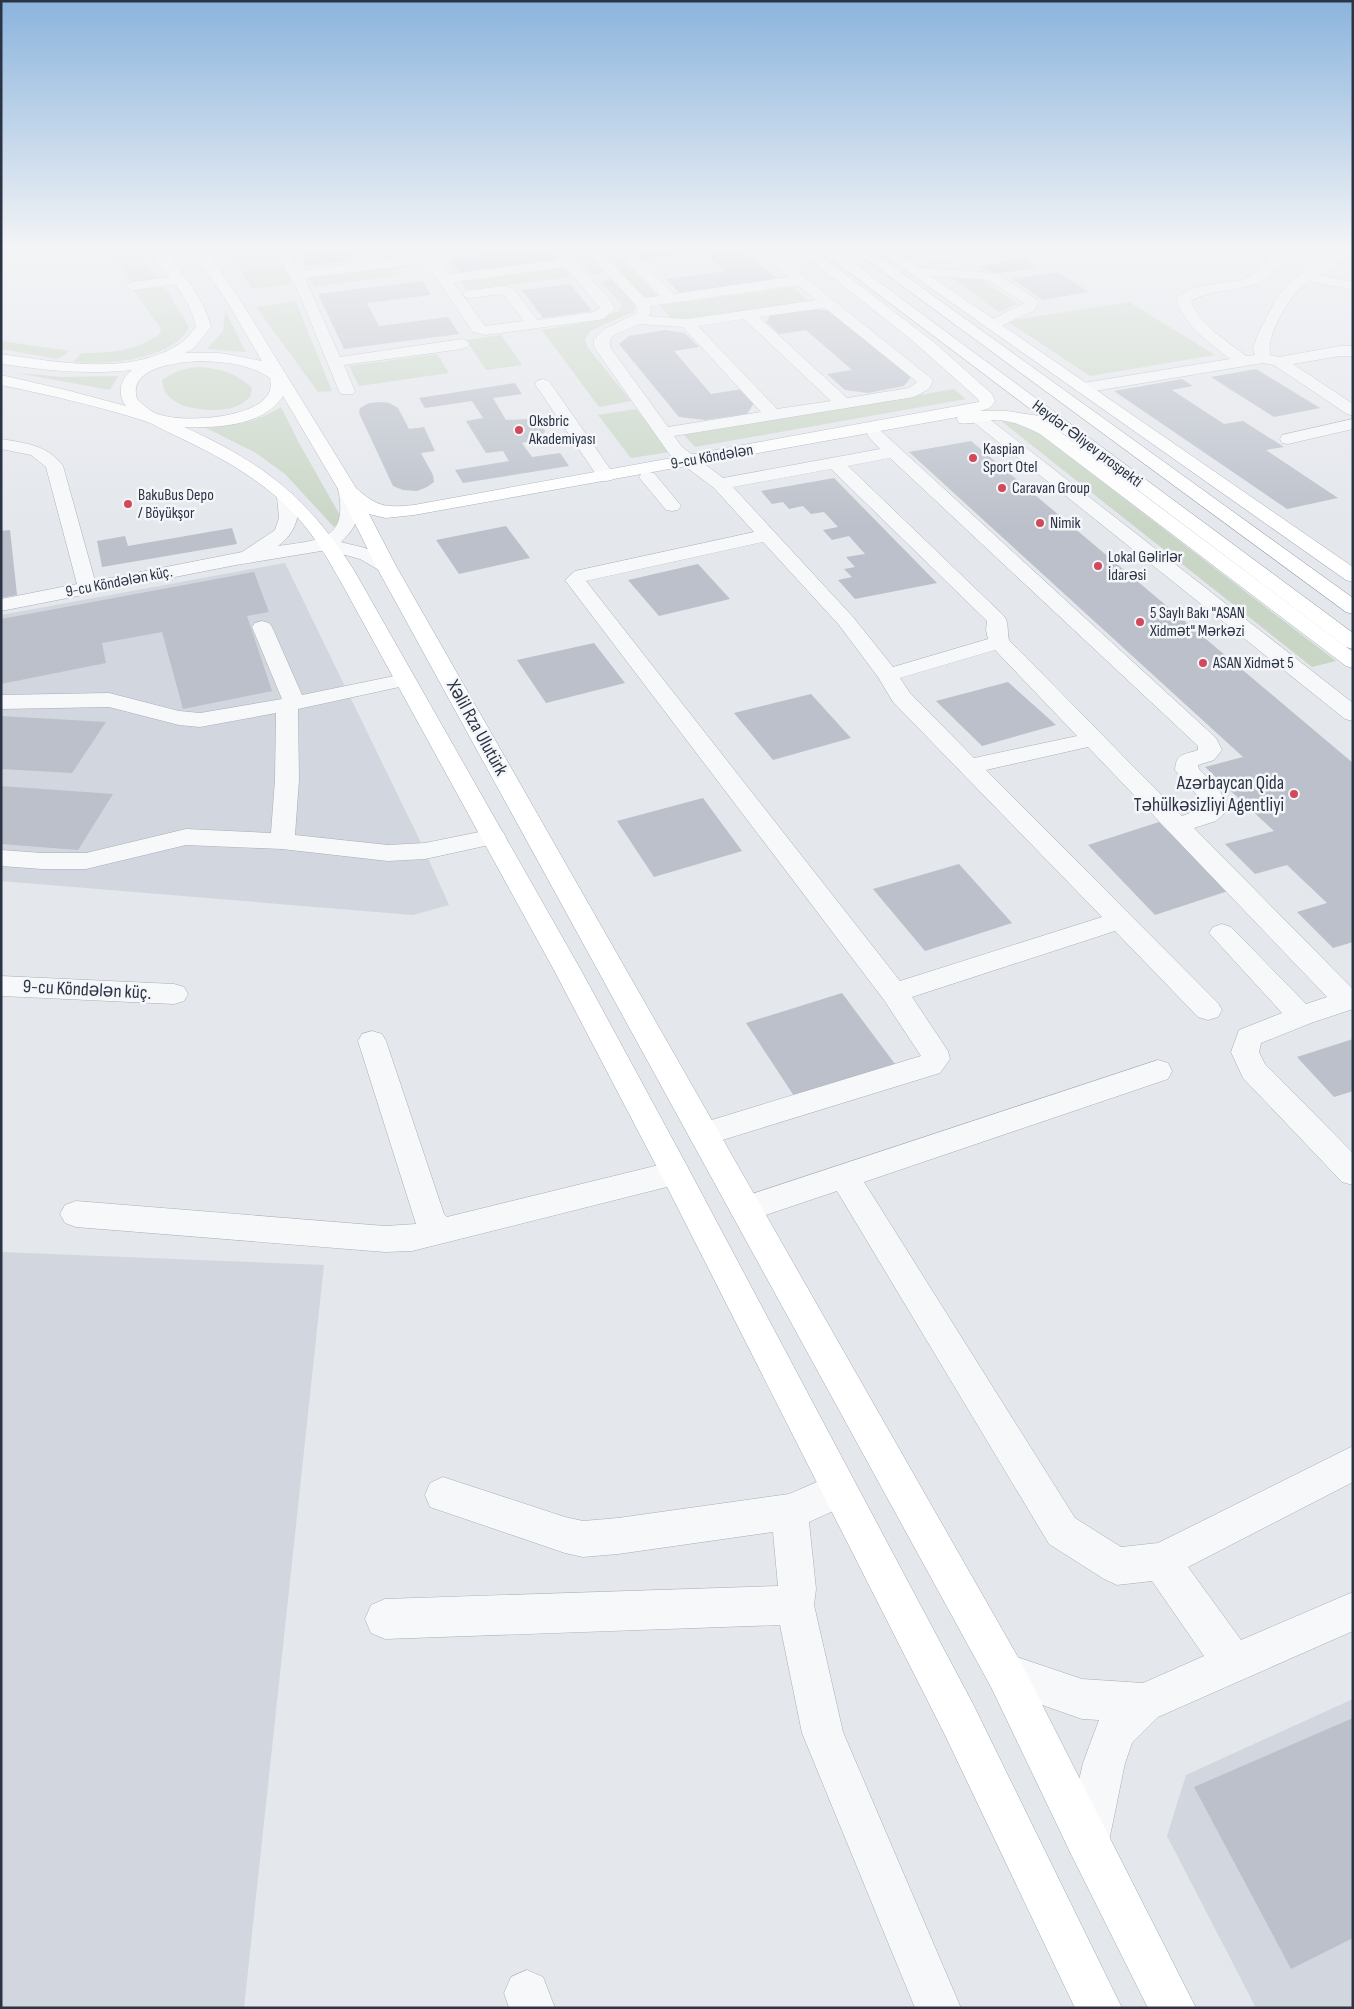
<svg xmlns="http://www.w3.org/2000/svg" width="1354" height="2009" viewBox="0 0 1354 2009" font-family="'Sofia Sans Condensed',sans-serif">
	<rect width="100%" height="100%" fill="#e4e7ec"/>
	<g fill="#d2d6de">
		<polygon points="285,563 425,851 449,905 413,915 1,881 1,615"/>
		<polygon points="1,1252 324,1265 244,2008 1,2008"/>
		<polygon points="1353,1699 1353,2008 1256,2008 1167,1836 1186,1775"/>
	</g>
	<g fill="#c9d6c5">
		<polygon points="106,245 134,245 158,278 131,282"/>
		<polygon points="265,245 271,245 293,284 252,289 228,251"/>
		<polygon points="565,245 579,245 605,273 591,274"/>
		<polygon points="899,245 988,245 993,248 925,254 909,252"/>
		<polygon points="609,246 658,296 644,298 595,248"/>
		<polygon points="396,267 402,275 314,287 310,277"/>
		<polygon points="563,267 571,277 468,291 461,281"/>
		<polygon points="951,277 979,278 1017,304 999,312"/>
		<polygon points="613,280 636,306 633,312 590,331 585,339 588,348 631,401 599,407 542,330 589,322 619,311 622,305 600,281"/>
		<path d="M165,287L189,327C175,359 104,366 73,362L82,353C111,353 137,351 161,333L160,327L133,289Z"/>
		<polygon points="792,287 809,301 673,320 659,305"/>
		<polygon points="296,301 296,302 332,391 318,392 256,307"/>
		<polygon points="1129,302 1215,355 1090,376 1007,321"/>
		<polygon points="225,311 246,352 207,349 223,331"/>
		<polygon points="501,335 522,365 486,370 466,340"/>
		<polygon points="1,341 70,351 58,359 1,349"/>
		<polygon points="437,354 449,373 359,386 349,366"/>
		<path d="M200,367C221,369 237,373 252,388L250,397C246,400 242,404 237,406C215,415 162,410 162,380C175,371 185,368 200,367Z"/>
		<polygon points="17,373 62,377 118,376 110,390"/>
		<polygon points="954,389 966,399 695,447 684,435"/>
		<path d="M281,407L299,443L342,519L334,527L285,474L256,453L206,428C238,425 252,424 281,407Z"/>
		<polygon points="636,409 670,452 631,458 598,415"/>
		<polygon points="1000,420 1028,425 1336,661 1312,667"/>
	</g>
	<g fill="#bbc0ca">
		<polygon points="296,245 346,245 354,260 306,266"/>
		<polygon points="503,245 544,245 558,259 460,273 449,259 509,251"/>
		<polygon points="636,245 736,245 778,280 681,294 666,279 725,271 702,251 642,260 628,246"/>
		<polygon points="1022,259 1036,268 992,274 979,266"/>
		<polygon points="1057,272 1089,292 1043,300 1012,279"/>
		<polygon points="423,281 431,295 367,303 379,326 448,317 459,334 344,349 318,294"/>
		<polygon points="570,284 592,311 543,318 522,290"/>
		<polygon points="808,308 831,311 911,377 904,386 868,393 845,390 827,374 852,370 806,330 779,334 766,322 772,313"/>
		<polygon points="665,330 685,333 699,347 674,351 711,394 742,389 754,403 747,414 705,420 679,417 619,344 629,336"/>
		<polygon points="1256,369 1320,408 1274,417 1211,377"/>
		<polygon points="1182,379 1193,386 1172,390 1224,424 1243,421 1284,447 1266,450 1338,498 1287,509 1114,391"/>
		<polygon points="515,383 522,394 493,398 506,420 527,419 542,426 545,431 542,436 532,441 522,443 532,457 560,453 569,466 463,483 455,470 509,461 503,451 486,453 466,421 483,418 472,401 425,408 419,398"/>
		<polygon points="382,402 389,403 398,408 409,429 424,427 435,451 421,453 433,475 434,482 427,487 417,491 403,490 393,486 359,413 360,408 369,403"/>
		<polygon points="971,441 1353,763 1353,942 1333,948 1297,912 1327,903 1287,865 1255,874 1225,844 1274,831 1205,767 1243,757 909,452"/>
		<polygon points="834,478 937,583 855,599 838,580 852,577 844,569 855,567 846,557 865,554 849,536 832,540 823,530 838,527 824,512 811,514 803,506 789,509 783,502 772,504 761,491"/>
		<polygon points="506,526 530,558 459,574 436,540"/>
		<polygon points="232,528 237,544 102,567 97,541 125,536 128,546"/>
		<polygon points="10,530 17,595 1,598 1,531"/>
		<polygon points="698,564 730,599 659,616 628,580"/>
		<polygon points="254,572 269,612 247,616 272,691 183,709 162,632 102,643 106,663 1,684 1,619"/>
		<polygon points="594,643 625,683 546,703 517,660"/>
		<polygon points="1008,682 1056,725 982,746 936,701"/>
		<polygon points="811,694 851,738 773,760 734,713"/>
		<polygon points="1,716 106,722 72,773 1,769"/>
		<polygon points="1,786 113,794 78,850 1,844"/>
		<polygon points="703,798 742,851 654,877 617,821"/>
		<polygon points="1159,822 1228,891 1155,915 1088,845"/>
		<polygon points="959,864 1012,923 925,951 873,889"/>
		<polygon points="842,993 895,1064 796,1099 746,1023"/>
		<polygon points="1353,1039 1353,1091 1334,1097 1297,1057"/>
		<polygon points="1353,1718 1353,1938 1291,1969 1194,1787"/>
	</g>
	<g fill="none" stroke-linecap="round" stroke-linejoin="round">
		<g stroke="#a9aeb7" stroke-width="1">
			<g id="minor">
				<path d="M271,245H285L300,270L421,255L414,245H428L448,274L559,260L546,245H560L610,300L615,309L603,319L598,320L485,335L473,332L426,263L305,278L340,357L462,339L467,341L470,344L467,347L462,349L344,365L355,391L353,394H341L339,391L296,286ZM566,267L600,308L594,312L537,320L513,288L503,286L465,291L463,294L465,297L470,298L503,294L524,321L485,326L453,282Z"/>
				<path d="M580,245H594L645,298L660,296L610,245H625L674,294L788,277L749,245H764L931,378L933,381L929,389L914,397L674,436L682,447L723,478L880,449L867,435L869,431H881L1216,738L1222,750L1214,760L1198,765L1199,769C1210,781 1227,793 1227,811L1216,821L1194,828L1353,989V1009L1311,1023L1261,1043L1259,1052L1265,1064L1353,1153V1185L1342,1182L1243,1078L1231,1052L1239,1030L1282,1013L1209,933L1213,927L1222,924L1231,927L1306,1004L1327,997L1088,747L986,770L1218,1003L1222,1010L1218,1017L1208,1020L1198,1017L1115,931L912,997L948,1051L950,1059L940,1073L703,1146L692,1142L688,1134L692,1126L921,1056L884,1000L565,580L575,571L754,532L714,488L670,455L594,347V339L604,329L635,314L637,310L635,304ZM797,285L816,300L687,319L649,316L651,310L650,306ZM825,308L917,382L909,388L847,398L759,317ZM744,319L831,401L777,409L698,326ZM639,324L683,327L761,412L668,427L610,347V340L614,335ZM890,458L1198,746V750C1184,755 1176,753 1175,770L1203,802V808L1182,816L1009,640C1007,632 1009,622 1004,616L848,466ZM831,469L987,621L986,630L988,639L893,667L853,617L733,487ZM763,542L839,625L878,677L893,702L1102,917L900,981L586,581ZM995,650L1077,736L974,758L910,693L900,678Z"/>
				<polygon points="1002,245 1042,245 1035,249 929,262 922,258 929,254"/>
				<path d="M1278,245H1292C1285,254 1273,273 1265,279C1247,292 1211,288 1191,301C1200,325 1227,341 1246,356L1255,355L1253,348L1258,334L1276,299L1291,280L1348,245H1353V254L1319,275L1353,282V290L1309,281C1291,292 1266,334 1270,355L1279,357L1340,346H1353V356H1340L1293,364L1353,404V416L1347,414L1274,365L1263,363L1083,393L1077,391L1075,388L1077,385L1083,383L1230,359C1210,343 1185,326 1176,300C1192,278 1236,289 1256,272C1264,265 1271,254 1278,245Z"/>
				<polygon points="914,267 996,273 1036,299 1038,302 1035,310 997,328 987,328 985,325 987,322 1024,303 988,280 909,274 907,271"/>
				<polygon points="179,276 184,277 186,280 184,283 132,290 125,286 132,282"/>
				<polygon points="543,379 549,381 615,476 612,480 606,481 600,480 597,476 535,384 537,381"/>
				<polygon points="968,405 974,407 1353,703 1353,721 1345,719 962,413 960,410 962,407"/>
				<polygon points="1353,419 1353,429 1288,444 1282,443 1280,439 1282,435"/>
				<path d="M1,439C25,443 48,445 63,466L95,581L242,552L275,530L279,518L277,497L280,493L286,492L292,493C305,512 294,535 278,546C319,540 349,541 338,489L341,485L347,484L353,485C367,505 357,528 341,542C358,547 385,550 396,566L393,570L386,572L379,570L360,559L327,550L236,565L1,611V599L77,584L46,467L31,455L1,449Z"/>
				<polygon points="648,472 654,473 678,502 681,506 678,510 672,511 666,510 642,481 639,477 642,473"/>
				<polygon points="262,621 269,623 272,627 302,695 404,674 412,675 415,680 412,685 404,686 298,709 299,780 295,835 388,845 425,843 494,829 503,832 506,837 503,842 425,859 388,861 282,849 186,845 86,869 42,869 1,866 1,850 42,853 86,853 186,829 271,833 275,780 276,713 200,727 179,725 109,707 1,709 1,695 109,693 179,711 200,713 282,699 252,627 255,623"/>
				<polygon points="1,976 174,984 184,987 188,994 184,1001 174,1004 1,996"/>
				<polygon points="372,1031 382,1034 386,1041 444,1214 447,1217 675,1161 686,1164 690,1173 686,1182 675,1185 412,1251 385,1252 76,1227 65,1223 60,1214 65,1205 76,1201 385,1226 416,1224 358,1041 362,1034"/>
				<polygon points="1158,1060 1168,1063 1172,1071 1168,1079 864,1182 1075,1518 1121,1547 1158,1543 1353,1446 1353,1482 1188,1567 1241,1640 1353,1592 1353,1631 1158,1717 1132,1743 1125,1763 1109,1841 1102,1856 1087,1863 1072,1856 1065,1841 1083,1763 1099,1720 1082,1719 991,1687 985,1673 991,1659 1005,1653 1082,1679 1143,1683 1204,1656 1152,1581 1117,1585 1104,1579 1049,1544 837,1191 745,1222 734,1218 729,1209 734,1200"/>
				<polygon points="840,1472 853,1478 858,1490 853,1502 809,1522 816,1589 814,1605 843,1732 961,2008 915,2008 802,1733 780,1625 385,1639 371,1633 365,1619 371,1605 385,1599 778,1586 773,1532 618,1554 583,1557 565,1553 430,1507 425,1495 430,1483 443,1477 565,1517 583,1521 618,1518 789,1494"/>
				<polygon points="527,1970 543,1977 555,2008 509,2008 504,1993 511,1977"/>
			</g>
		</g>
		<g stroke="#a3abb8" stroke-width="1">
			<g id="major">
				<path d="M144,245H158L162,249C182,272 204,298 211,327L193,349L185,353H220L262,361L228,303L189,245H203L242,303L356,488C377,507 386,508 414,505L979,402L978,399L913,341L792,245H807L936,344L992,394L995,401C991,408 988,409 980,411H1007L1039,416L1353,652V668L1346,666L1040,434C1024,426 1010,419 991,420C980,421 969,425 959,423L957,419L958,417L414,515L386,518L369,514L396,566L1019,1659L1196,2008H1148L1072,1856L991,1687L376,566L338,489L283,396C263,427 216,428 184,427C262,462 309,498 355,572L582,972L686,1164L973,1704L1122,2008H1075L944,1733L660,1173L555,972L342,584C329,561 316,538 298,518C264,480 217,455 172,434C163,430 154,424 145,421C98,406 49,395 1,385V375L66,390L126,406C117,394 120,379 132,370C88,375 45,370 1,364V354C58,362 130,377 181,343C187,339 192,332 196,326C189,294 163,271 144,245ZM201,361C227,362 249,364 270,378C271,383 271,389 269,393C256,419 179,424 155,413C149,410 142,404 137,399C127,366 181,362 201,361Z"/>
				<polygon points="870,245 886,245 1353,567 1353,582 1346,580"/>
			</g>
		</g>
		<g stroke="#8b94a3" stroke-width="1">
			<g id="highway">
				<polygon points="151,245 165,245 177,265 175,268 165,268"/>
				<polygon points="813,245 829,245 1353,633 1353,649 1346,647"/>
				<polygon points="847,245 863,245 1353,598 1353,614 1346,612"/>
			</g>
		</g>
		<use href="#minor" fill="#f7f8fa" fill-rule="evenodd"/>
		<use href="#major" fill="#fff" fill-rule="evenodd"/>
		<use href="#highway" fill="#fff" fill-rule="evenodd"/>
	</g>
	<linearGradient id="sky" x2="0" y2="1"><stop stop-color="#8bb4dd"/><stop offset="0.47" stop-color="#f3f4f6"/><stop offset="1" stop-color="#f3f4f6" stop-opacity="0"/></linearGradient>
	<rect width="1354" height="526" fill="url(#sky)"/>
	<g fill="#d1495b" stroke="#f4f6f9" stroke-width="2">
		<circle cx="519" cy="430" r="5"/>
		<circle cx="973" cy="458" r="5"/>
		<circle cx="1002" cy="488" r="5"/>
		<circle cx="128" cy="504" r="5"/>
		<circle cx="1040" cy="523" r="5"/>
		<circle cx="1098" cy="566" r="5"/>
		<circle cx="1140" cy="622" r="5"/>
		<circle cx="1203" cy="663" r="5"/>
		<circle cx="1294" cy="794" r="5"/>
	</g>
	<g text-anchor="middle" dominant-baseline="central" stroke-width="5" stroke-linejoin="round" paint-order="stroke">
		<g font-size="16" fill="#2b3445" stroke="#f4f6f9" text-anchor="start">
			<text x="529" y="421">Oksbric<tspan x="529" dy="18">Akademiyası</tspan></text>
			<text x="983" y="449">Kaspian<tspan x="983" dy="18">Sport Otel</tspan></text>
			<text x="1012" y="488">Caravan Group</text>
			<text x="138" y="495">BakuBus Depo<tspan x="138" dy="18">/ Böyükşor</tspan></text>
			<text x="1050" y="523">Nimik</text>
			<text x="1108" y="557">Lokal Gəlirlər<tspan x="1108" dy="18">İdarəsi</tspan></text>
			<text x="1150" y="613">5 Saylı Bakı "ASAN<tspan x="1150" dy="18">Xidmət" Mərkəzi</tspan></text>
			<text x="1213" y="663">ASAN Xidmət 5</text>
		</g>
		<g font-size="16" fill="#2b3445" stroke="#f4f6f9">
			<text transform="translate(1087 444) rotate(37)">Heydər Əliyev prospekti</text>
			<text transform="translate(712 457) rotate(-10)">9-cu Köndələn</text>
			<text transform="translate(119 582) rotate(-11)">9-cu Köndələn küç.</text>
		</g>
		<g font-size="19" fill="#2b3445" stroke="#f4f6f9">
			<text transform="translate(477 728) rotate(61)">Xəlil Rza Ulutürk</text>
			<text transform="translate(87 990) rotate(3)">9-cu Köndələn küç.</text>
		</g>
		<g font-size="19" fill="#2b3445" stroke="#f4f6f9" text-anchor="end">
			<text x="1284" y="783">Azərbaycan Qida<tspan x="1284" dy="22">Təhülkəsizliyi Agentliyi</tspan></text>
		</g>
	</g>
	<rect width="1354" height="2009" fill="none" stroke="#2b3445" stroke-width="5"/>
</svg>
